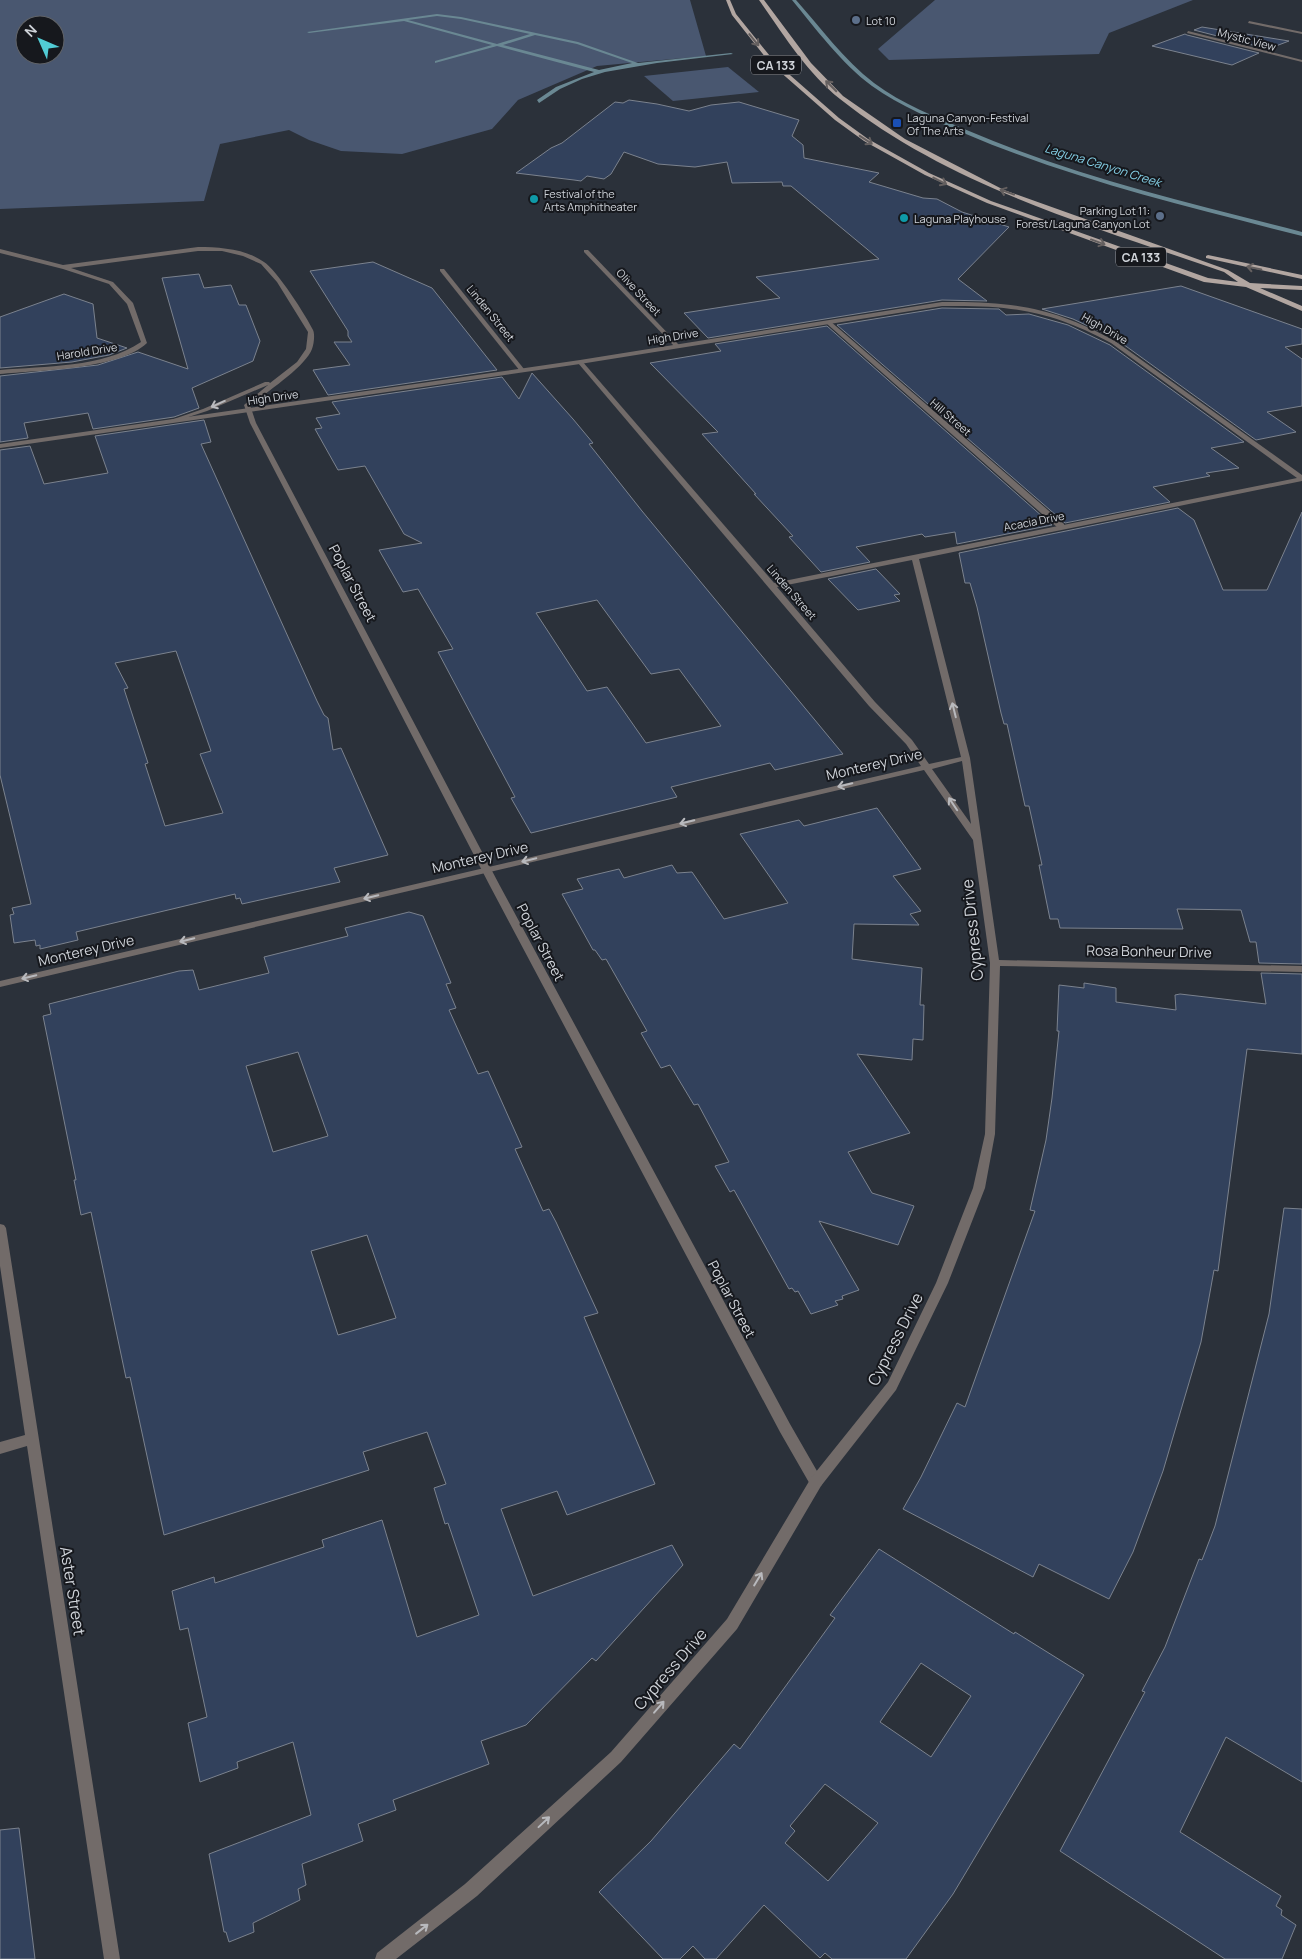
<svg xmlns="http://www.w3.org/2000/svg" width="1302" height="1959" viewBox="0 0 1302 1959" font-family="Manrope,sans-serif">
	<rect width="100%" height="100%" fill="#2b313a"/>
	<g fill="#495770" fill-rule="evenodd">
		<path d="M0,0H690L706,56L597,66L518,100L492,129L402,154L341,151L309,140L289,130L220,144L204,201L0,209ZM25,25H55V55H25Z"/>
		<polygon points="935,0 1193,0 1109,33 1099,54 889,60 878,49"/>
		<polygon points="728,67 759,92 673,101 644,76"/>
	</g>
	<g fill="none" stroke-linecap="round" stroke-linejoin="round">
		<g fill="#6a8893" fill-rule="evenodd">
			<path d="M792,0H796C821,28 844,60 874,83C902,104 936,117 969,131C1076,177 1189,203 1302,232V236C1188,207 1074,180 966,134C934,120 900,106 872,86C841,63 816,29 792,0Z"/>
			<path d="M437,14L461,17L578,42L638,63L731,53L733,54L657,63L605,72L582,79L560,89L539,103L537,100L556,87L594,72L497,46L435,63V61L492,45L404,21L309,33L307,32ZM437,16L461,19L530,34L497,44L408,20ZM535,35L577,44L632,63L599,70L503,45Z"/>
		</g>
	</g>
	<g fill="#32415c" stroke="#7b828e" fill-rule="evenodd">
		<polygon points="1202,27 1289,41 1268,49 1194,30"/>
		<polygon points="1185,34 1187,35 1259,53 1232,65 1152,46"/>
		<polygon points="629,100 657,104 689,111 711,105 739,102 799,120 792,136 803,145 804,158 879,173 869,182 923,198 937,199 962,212 1009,227 958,279 987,301 942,300 708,338 684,313 780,298 756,277 879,259 791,186 783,186 782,182 732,183 727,162 695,167 658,164 624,152 611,174 604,179 587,176 581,181 574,180 516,173 551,148 562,143 615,102 623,103"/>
		<polygon points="373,262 432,288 497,370 328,395 313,370 350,365 334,342 352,342 348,336 348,331 310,271"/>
		<polygon points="199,274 204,288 231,285 239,305 246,305 260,341 253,361 192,388 199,408 174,417 93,429 88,413 24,423 28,438 0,442 0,376 98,365 138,352 188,369 162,278"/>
		<polygon points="1181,286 1302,329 1302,344 1285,347 1302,359 1302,406 1267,412 1296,432 1256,440 1116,339 1073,319 1042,309"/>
		<polygon points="64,294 93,304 97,338 127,348 109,355 72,362 0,368 0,317"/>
		<polygon points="942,308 999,309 1006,315 1029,314 1068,325 1110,345 1244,442 1211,448 1239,468 1206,473 1210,476 1153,487 1170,502 1065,523 837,325"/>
		<polygon points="827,326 1052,525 957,544 955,532 925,537 922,534 856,547 870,562 821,572 789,537 793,536 754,494 756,494 702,434 718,432 650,363 721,351 715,344"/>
		<path d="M532,373L573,419L593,443L589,444L642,511L843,754L775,770L770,763L671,787L677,797L531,833L511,798L515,797L438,652L453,649L418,589L403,592L379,550L422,543L404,534L365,466L338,470L315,429L322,428L316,418L340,414L332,402L502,377L519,399ZM597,600L651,674L679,669L721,726L646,743L607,687L587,691L536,613Z"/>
		<path d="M204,420L211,442L201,444L317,701L324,715L328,718L333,750L341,748L388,855L334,868L340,882L242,904L240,898L236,899L235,894L76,932L78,940L40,949V945L36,946L35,940L14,943L10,915L14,914L12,908L31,904L0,775V450L30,446L44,484L108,473L95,436ZM176,651L211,751L200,754L223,813L165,826L145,764L148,763L124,689L128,688L115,663Z"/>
		<polygon points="1178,508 1194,520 1223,590 1267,590 1302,512 1302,964 1259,963 1256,942 1250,942 1241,910 1177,909 1183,929 1060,928 1058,919 1050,919 1039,865 1042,865 1029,806 1025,806 1007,724 1004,724 1001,713 977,607 970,583 965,583 959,553"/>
		<polygon points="876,569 900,594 894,595 900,601 858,610 828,579"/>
		<polygon points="877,808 921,869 893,876 921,911 910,914 919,925 854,924 852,959 922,968 920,1005 924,1005 923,1040 913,1039 912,1060 857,1054 910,1133 848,1152 872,1193 914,1206 898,1245 819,1221 859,1290 842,1296 843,1299 835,1301 838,1305 811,1314 798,1291 795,1292 792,1288 789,1289 734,1190 730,1192 715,1166 729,1162 698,1104 694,1105 670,1065 661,1068 641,1033 647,1031 606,959 602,960 595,950 593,950 562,894 583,889 577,879 619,869 624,878 672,865 677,873 692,872 724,919 788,903 740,834 799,820 804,826"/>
		<path d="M409,912L423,916L451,983L446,984L456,1008L449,1010L478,1074L488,1071L522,1147L515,1149L543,1211L549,1209L556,1222L598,1313L584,1317L655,1484L567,1515L557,1491L501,1509L533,1596L672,1545L683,1565L596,1661L592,1658L526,1725L481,1741L489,1764L393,1800L396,1810L358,1824L363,1841L302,1864L306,1885L298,1889L300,1900L253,1923L254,1932L229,1942L226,1932H224L209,1854L311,1815L293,1742L237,1762L238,1768L200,1782L188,1723L207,1717L188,1628L180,1630L172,1591L214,1577L215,1583L324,1547L322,1540L382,1520L417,1637L479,1615L448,1523L445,1524L434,1488L446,1484L427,1432L363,1452L369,1470L164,1535L130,1377L126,1378L91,1212L81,1215L74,1180H76L43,1016L51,1014L49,1004L179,971L193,970L199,990L269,973L264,957L348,936L345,928ZM298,1052L328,1136L273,1152L246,1066ZM367,1235L396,1318L338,1335L311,1251Z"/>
		<polygon points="1261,973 1302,974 1302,1054 1247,1049 1218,1271 1214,1270 1201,1342 1163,1471 1133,1552 1109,1599 1039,1564 1033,1577 903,1509 921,1477 957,1403 965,1407 1035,1211 1030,1210 1046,1140 1052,1098 1059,1031 1057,1031 1059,985 1084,988 1084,983 1116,988 1116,1002 1176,1010 1175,995 1180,994 1266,1004"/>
		<polygon points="1284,1208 1302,1209 1302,1782 1226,1737 1180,1832 1281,1896 1276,1906 1282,1910 1281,1915 1296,1925 1282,1959 1225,1959 1060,1851 1145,1692 1142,1691 1165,1647 1199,1559 1202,1560 1215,1526 1269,1314"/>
		<path d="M879,1549L1014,1634L1015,1632L1084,1675L953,1894L906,1959H832L825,1953L820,1958L764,1905L716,1959H705L693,1946L680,1959H663L599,1892L651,1841L734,1744L740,1749L835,1618L830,1615ZM921,1663L971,1696L931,1757L880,1722ZM825,1784L878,1823L828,1881L785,1843L795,1831L790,1826Z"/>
		<polygon points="19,1828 35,1959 0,1959 0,1830"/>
	</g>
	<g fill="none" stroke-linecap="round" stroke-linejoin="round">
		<g fill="#726b69" fill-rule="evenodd">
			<polygon points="1249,21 1302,32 1302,34 1248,23"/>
			<polygon points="1188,31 1302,60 1302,62 1187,33"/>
			<path d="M198,247C220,247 246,249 264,262C276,269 307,317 313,330C315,334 314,344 312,349C306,366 266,393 250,405L256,423L500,886L790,1424L821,1478L823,1482L821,1486L816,1488L811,1486L780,1432L490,886L250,423L244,405L268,385L207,411L170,423L165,422L203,409L265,382H269L270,383L297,362L306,349L308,332L277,282L261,264L243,256L222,251H198L71,268L113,282L133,303L147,343C118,370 39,370 0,374V370C44,366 103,368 141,342L127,304L109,284L63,269L0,253V249L63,265Z"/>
			<polygon points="584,250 588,250 679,345 679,347 675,347 584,252"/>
			<polygon points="440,269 444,269 524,369 524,371 520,371 440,271"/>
			<polygon points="826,321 830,321 1064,524 1064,528 1058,528 826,323"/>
			<polygon points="578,361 582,361 775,584 775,588 769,588 578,363"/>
			<polygon points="0,1224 4,1225 6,1228 120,1959 104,1959 27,1446 0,1454 0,1442 25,1435 0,1266"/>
		</g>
		<path fill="#726b69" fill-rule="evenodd" d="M942,302C1011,301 1054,307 1115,341L1302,475V481L919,559L970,758L999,960L1302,966V972L1000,966L995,1134L985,1188L948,1283L896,1390L821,1486L737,1629L621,1762L477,1896L396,1959H375L377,1953L465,1884L611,1752L727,1619L811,1478L888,1382L936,1283L973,1188L985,1134L990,963L973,840L924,770L0,987V981L921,766L906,744L869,706L769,588V584L1297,478L1111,343C1050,310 1010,305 942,306L580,364L0,448V444L580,360ZM912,560L961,757L929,764L912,740L875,702L777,587ZM962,761L971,824L932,769Z"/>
		<g fill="#b2a6a1" fill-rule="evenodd">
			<path d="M726,0H730L736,14L774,61L839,118L868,139L929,173L991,201L1208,278L1238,282L1224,272C1092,226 951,187 840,99C807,73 783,34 759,0H764L811,63L843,96L905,139L1004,190L1228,270L1250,283L1302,286V290L1260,288L1302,306V311L1246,287L1204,282L987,203L925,175L864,141L835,120L770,63L732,15Z"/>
			<polygon points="1208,255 1302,275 1302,279 1206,258 1206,256"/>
		</g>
	</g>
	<defs><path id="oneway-shaft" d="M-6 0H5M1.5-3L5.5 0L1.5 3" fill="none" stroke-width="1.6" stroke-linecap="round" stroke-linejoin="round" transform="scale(1.25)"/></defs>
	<g stroke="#645f5f">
		<use href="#oneway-shaft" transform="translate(754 40) rotate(51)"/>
		<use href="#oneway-shaft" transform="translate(831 86) rotate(-135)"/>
		<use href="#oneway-shaft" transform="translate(866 140) rotate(33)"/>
		<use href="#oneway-shaft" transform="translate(940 181) rotate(27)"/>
		<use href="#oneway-shaft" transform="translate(1007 192) rotate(-160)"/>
		<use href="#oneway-shaft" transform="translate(1098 242) rotate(20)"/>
		<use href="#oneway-shaft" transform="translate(1254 268) rotate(-168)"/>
	</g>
	<g stroke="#b8b9bd">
		<use href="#oneway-shaft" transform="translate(218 404) rotate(156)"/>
		<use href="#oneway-shaft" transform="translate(954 710) rotate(-104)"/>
		<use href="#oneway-shaft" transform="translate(845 785) rotate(167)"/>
		<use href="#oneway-shaft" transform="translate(953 804) rotate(-124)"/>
		<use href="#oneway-shaft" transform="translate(687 822) rotate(167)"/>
		<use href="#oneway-shaft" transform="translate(529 860) rotate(167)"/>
		<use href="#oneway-shaft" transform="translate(371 897) rotate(167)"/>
		<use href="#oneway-shaft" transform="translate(187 940) rotate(167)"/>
		<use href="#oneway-shaft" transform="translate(29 977) rotate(167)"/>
		<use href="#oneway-shaft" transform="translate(758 1579) rotate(-59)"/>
		<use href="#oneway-shaft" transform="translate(659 1707) rotate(-49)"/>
		<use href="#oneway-shaft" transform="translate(544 1822) rotate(-43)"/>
		<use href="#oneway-shaft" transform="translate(422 1929) rotate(-38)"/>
	</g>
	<g fill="#5c6f8a" stroke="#16181d" stroke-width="2">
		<circle cx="856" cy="20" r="5"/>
		<circle cx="1160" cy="216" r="5"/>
	</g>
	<rect fill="#1a4fb4" stroke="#16181d" stroke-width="2" x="892" y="118" width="10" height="10" rx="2.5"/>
	<g fill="#0f9aa8" stroke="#16181d" stroke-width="2">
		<circle cx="534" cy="199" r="5"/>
		<circle cx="904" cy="218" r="5"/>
	</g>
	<g text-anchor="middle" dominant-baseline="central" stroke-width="4" stroke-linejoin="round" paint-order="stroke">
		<g font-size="11" fill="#cfd3d9" stroke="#16181d" text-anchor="start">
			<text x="866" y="20">Lot 10</text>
			<text x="907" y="117">Laguna Canyon-Festival<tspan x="907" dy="13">Of The Arts</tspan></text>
			<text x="544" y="193">Festival of the<tspan x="544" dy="13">Arts Amphitheater</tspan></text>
			<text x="1150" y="210" text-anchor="end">Parking Lot 11:<tspan x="1150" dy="13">Forest/Laguna Canyon Lot</tspan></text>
			<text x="914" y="218">Laguna Playhouse</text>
		</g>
		<g font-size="11" fill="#cfd3d9" stroke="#16181d">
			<text transform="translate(1247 39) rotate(15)">Mystic View</text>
			<text transform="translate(639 292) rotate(47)">Olive Street</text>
			<text transform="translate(491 313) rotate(51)">Linden Street</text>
			<text transform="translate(1105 328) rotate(30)">High Drive</text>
			<text transform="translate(673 336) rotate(-9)">High Drive</text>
			<text transform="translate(87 351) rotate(-9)">Harold Drive</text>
			<text transform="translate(273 397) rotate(-8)">High Drive</text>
			<text transform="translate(951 417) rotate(41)">Hill Street</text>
			<text transform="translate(1034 521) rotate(-11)">Acacia Drive</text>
			<text transform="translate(792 592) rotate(49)">Linden Street</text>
		</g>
		<g fill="#16181d" stroke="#989ba1" stroke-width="1">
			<rect x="751" y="55.5" width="50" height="19" rx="4"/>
			<rect x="1116" y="247.5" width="50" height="19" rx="4"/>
		</g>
		<g font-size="12" font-weight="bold" fill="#cfd3d9">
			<text x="776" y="65">CA 133</text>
			<text x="1141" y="257">CA 133</text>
		</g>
		<g font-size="12" font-style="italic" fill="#84cfe5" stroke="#16181d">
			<text transform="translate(1103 165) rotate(17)">Laguna Canyon Creek</text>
		</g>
		<g font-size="14" fill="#cfd3d9" stroke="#16181d">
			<text transform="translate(353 583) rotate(62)">Poplar Street</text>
			<text transform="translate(874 764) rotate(-13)">Monterey Drive</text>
			<text transform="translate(480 857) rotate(-13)">Monterey Drive</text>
			<text transform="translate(541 942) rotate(62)">Poplar Street</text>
			<text transform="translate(86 950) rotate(-13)">Monterey Drive</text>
			<text transform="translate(1149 951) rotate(1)">Rosa Bonheur Drive</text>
			<text transform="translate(732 1299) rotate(62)">Poplar Street</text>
		</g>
		<g font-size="16" fill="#cfd3d9" stroke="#16181d">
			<text transform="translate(972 930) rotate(-96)">Cypress Drive</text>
			<text transform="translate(895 1339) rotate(-63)">Cypress Drive</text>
			<text transform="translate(73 1591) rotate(81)">Aster Street</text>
			<text transform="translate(670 1669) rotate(-49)">Cypress Drive</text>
		</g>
	</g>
	<g transform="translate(40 40) rotate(315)"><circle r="24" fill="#16181d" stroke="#606368"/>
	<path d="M0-4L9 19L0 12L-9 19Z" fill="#51ccd5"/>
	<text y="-8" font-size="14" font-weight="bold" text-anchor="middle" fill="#cfd3d9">N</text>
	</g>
</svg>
